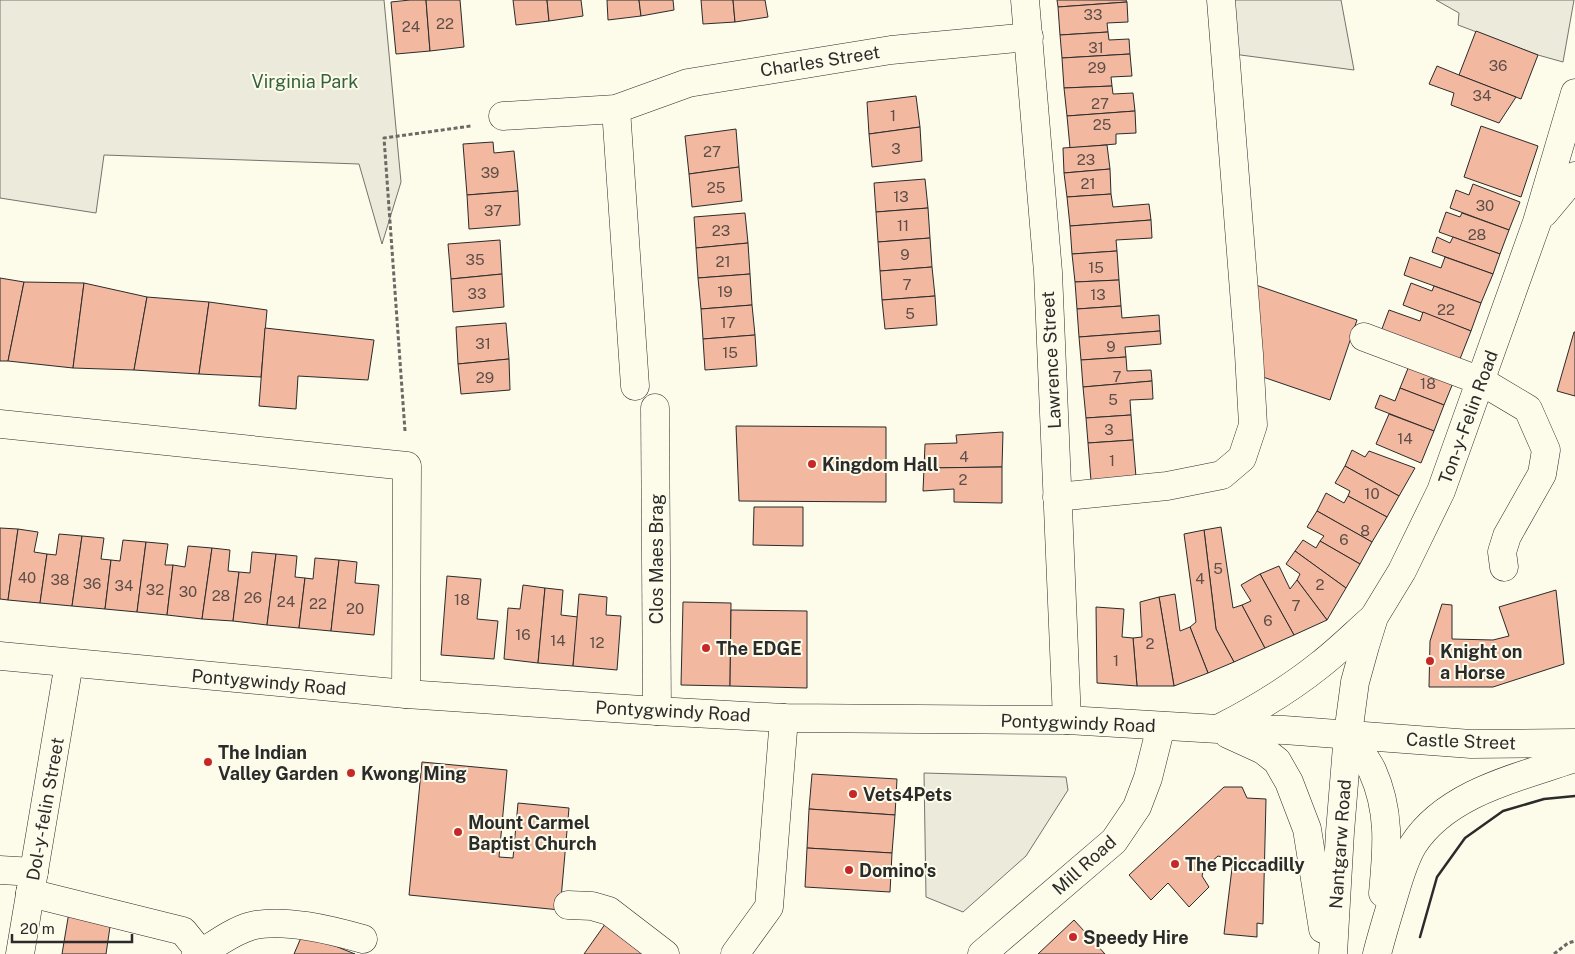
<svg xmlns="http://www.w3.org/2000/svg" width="1575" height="954" viewBox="0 0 1575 954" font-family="'Public Sans',sans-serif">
	<rect width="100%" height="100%" fill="#fdfbea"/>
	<g fill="#ecebdb" stroke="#74746e">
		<polygon points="0,0 384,0 401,182 382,244 359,164 104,155 96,213 0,198"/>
		<polygon points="1229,0 1341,0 1354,70 1233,54"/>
		<polygon points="1436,0 1574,0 1563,62 1538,55 1458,25 1459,13"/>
	</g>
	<polygon fill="#eceadb" stroke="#74746e" points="924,773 1066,777 1068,790 1026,856 963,912 926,897"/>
	<g fill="#f2b8a0" stroke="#2b2b2b">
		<polygon points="410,0 426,0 430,51 396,54 391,2"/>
		<polygon points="426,0 460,0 464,47 430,51"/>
		<polygon points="513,0 547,0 549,21 516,25"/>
		<polygon points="547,0 581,0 583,16 549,21"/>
		<polygon points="607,0 639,0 641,16 608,20"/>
		<polygon points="639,0 673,0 674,10 641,16"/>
		<polygon points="701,0 733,0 735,22 703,24"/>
		<polygon points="733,0 765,0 768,17 735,22"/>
		<polygon points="1057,0 1126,0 1127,2 1058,7"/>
		<polygon points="1127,2 1128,22 1107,23 1108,32 1060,35 1058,7"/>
		<polygon points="1476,31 1538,55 1521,99 1459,75"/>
		<polygon points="1108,32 1109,40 1129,39 1130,54 1062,58 1060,35"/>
		<polygon points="1130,54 1132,76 1111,77 1112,86 1064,88 1062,58"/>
		<polygon points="1437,66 1459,75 1516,97 1499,123 1451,105 1454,93 1429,84"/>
		<polygon points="1112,86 1113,94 1133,93 1135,111 1067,116 1064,88"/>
		<polygon points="916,96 920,127 869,134 867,102"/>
		<polygon points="1135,111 1136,133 1116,134 1116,144 1070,148 1067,116"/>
		<polygon points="1481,126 1538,146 1521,197 1464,177"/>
		<polygon points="920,127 922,161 872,167 869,134"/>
		<polygon points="736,129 739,167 689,174 685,136"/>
		<polygon points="493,142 494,153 514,151 518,191 467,195 463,144"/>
		<polygon points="1107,145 1110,169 1064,173 1063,148"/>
		<polygon points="739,167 742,201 692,207 689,174"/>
		<polygon points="1110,169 1111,194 1067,197 1064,173"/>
		<polygon points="925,179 928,208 876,212 874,183"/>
		<polygon points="1473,184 1520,202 1509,230 1450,208 1456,190 1469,195"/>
		<polygon points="518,191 520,225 469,229 467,195"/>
		<polygon points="1111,194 1113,207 1149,204 1151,220 1070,226 1067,197"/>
		<polygon points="928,208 930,238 878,242 876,212"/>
		<polygon points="1446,212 1460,217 1462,213 1509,230 1500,254 1439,232"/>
		<polygon points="745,213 748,243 696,248 694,217"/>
		<polygon points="1151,220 1152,238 1116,240 1117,251 1072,254 1070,226"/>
		<polygon points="1437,237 1450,243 1453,237 1500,254 1493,274 1432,252"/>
		<polygon points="930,238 932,267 880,271 878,242"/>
		<polygon points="500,240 502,274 451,279 448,244"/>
		<polygon points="748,243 750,274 698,278 696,248"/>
		<polygon points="1117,251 1119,280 1075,282 1072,254"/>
		<polygon points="1410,257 1441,268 1445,257 1493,274 1481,303 1404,275"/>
		<polygon points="932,267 935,296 882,300 880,271"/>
		<polygon points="502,274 504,307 453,312 451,279"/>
		<polygon points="750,274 752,305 701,309 698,278"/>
		<polygon points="0,278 24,282 8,361 0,361"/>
		<polygon points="1119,280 1121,306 1077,309 1075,282"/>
		<polygon points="24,282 84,283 73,368 8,361"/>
		<polygon points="84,283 147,297 134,370 73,368"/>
		<polygon points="1411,283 1432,291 1434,286 1481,303 1471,331 1403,305"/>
		<polygon points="1253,284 1357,320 1330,400 1260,376"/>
		<polygon points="935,296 937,325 885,329 882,300"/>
		<polygon points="147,297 209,302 199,374 134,370"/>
		<polygon points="209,302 267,310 261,377 199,374"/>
		<polygon points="752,305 755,335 703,339 701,309"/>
		<polygon points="1121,306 1122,318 1159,315 1160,331 1079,337 1077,309"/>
		<polygon points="1389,310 1420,321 1423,312 1471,331 1458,364 1380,334"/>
		<polygon points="506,323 509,359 458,364 456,327"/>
		<polygon points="265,328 374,340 368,380 298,376 296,409 259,406"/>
		<polygon points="1160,331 1161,344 1125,347 1126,357 1081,360 1079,337"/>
		<polygon points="1574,332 1575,332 1575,396 1557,391"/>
		<polygon points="755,335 757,366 705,370 703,339"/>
		<polygon points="1126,357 1127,371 1151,370 1152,381 1083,387 1081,360"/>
		<polygon points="509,359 510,390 461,394 458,364"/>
		<polygon points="1411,361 1455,378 1444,405 1400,388"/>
		<polygon points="1152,381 1153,399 1130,400 1131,415 1086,418 1083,387"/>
		<polygon points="1400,388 1444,405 1434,431 1375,408 1380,395 1395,401"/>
		<polygon points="1389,414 1434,431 1421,463 1376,444"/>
		<polygon points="1131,415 1133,440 1088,443 1086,418"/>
		<polygon points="736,426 886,427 886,502 739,501"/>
		<polygon points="1003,432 1002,467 924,468 925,444 957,443 956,435"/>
		<polygon points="1133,440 1136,477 1091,481 1088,443"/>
		<polygon points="1352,450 1365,457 1369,451 1415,468 1399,496 1345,466"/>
		<polygon points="1345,466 1399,496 1387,517 1348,496 1350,491 1335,483"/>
		<polygon points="1002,467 1002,503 954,502 954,489 923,491 924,468"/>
		<polygon points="1326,493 1344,503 1348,496 1387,517 1372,542 1317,511"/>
		<polygon points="754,507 803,507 803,546 753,545"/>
		<polygon points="1317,511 1372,542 1360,564 1320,541 1324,536 1307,527"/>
		<polygon points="1221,527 1233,608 1242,605 1265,648 1234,662 1216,629 1204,530"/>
		<polygon points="0,528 18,529 8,600 0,599"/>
		<polygon points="18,529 38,532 34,552 47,554 40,603 8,600"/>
		<polygon points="1204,530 1216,629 1234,662 1208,673 1190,627 1196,622 1184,534"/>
		<polygon points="59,534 82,536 72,606 40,603 47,554 56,555"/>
		<polygon points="82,536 104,538 101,559 111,560 105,609 72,606"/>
		<polygon points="123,540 146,542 137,612 105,609 111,560 120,561"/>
		<polygon points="1303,540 1316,548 1320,541 1360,564 1346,588 1295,551"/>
		<polygon points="146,542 168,544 165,565 173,565 167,615 137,612"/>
		<polygon points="188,546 212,548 202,619 167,615 173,565 185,567"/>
		<polygon points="212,548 230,550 228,571 239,572 233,621 202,619"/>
		<polygon points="1295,551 1346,588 1327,620 1297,580 1300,574 1286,564"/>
		<polygon points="252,552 276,554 267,625 233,621 239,572 250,573"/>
		<polygon points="276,554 297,556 295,577 305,578 299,628 267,625"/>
		<polygon points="315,558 339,560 331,631 299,628 305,578 313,579"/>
		<polygon points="339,560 357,562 355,583 379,585 374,635 331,631"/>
		<polygon points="1279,566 1290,589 1297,580 1327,620 1294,635 1260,574"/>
		<polygon points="1260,574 1294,635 1265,648 1242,605 1251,601 1241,585"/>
		<polygon points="447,576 481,579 477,619 498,621 494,659 441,655"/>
		<polygon points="523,585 545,588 538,663 504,659 508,608 520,609"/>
		<polygon points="545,588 563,590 561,615 578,617 573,666 538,663"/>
		<polygon points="1556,590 1564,664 1493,687 1429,687 1430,641 1442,604 1452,605 1452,639 1493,640 1509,636 1499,607"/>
		<polygon points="579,594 607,597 606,615 621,616 617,670 573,666"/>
		<polygon points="1175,594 1180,631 1190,627 1208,673 1174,686 1159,597"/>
		<polygon points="1159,597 1174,686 1137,686 1133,638 1142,637 1140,602"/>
		<polygon points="683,602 731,603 730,686 681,685"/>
		<polygon points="1096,607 1124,609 1122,637 1133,638 1137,686 1097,683"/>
		<polygon points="731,610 807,611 807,688 730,686"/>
		<polygon points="422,762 507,770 499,857 513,858 518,803 569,808 560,910 409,895"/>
		<polygon points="812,774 897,779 895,815 809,809"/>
		<polygon points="1224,787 1242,787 1247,798 1266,799 1263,924 1257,923 1257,937 1224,934 1233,860 1218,856 1204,868 1202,876 1209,887 1189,907 1168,883 1151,900 1129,875"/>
		<polygon points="809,809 895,815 892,853 807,848"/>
		<polygon points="807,848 892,853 890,892 805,887"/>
		<polygon points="69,912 111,920 106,954 62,954"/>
		<polygon points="608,920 656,954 584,954"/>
		<polygon points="1074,920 1105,954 1038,954"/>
		<polygon points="303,933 355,954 294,954"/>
	</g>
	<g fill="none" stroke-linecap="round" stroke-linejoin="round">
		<g stroke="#2b2b2b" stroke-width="29">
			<g id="minor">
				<polyline points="1025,0 1048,272 1067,720"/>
				<polyline points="616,109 635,386"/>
				<polyline points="503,116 616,109 688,83 891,50 1029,37"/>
				<polyline points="1364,337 1481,381 1528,409 1546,450 1542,474 1507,536 1502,552 1504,567"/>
				<polyline points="655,408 657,711"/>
				<polyline points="0,424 407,466 406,694"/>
				<polyline points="1057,497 1167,486 1222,475 1242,458 1253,425 1249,354 1221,0"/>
				<polyline points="0,870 34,872"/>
				<polyline points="30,893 183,931 196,947 196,954"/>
				<polyline points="568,905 592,906 609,911 665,954"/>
				<polyline points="20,954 69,663"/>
				<path d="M200,954C216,944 233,931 251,926C284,918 331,930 363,939"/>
				<polyline points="735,954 769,907 784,718"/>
			</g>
		</g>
		<g stroke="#2b2b2b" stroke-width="29">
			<g id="major">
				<polyline points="1544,213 1575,176"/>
				<polyline points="0,656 406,694 657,711 784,718 1067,720 1218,729 1284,730 1471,744 1575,743"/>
				<path d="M1220,728C1255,710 1290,689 1321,664C1339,650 1356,633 1373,618"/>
				<polyline points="1228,734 1263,750 1277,761 1289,782 1307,829 1323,929"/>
				<path d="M1348,734C1356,746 1366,758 1372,770C1391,812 1387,849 1383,893"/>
				<polyline points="982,954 1114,841 1137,807 1148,778 1161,726"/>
				<polyline points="1333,954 1340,832 1348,734 1355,682 1365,646 1374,617 1402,571 1441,491 1537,222 1575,93"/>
				<path d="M1377,954C1382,934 1388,915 1394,895C1399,878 1404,860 1413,845C1447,792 1520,777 1575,758"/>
			</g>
		</g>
		<g stroke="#6a6964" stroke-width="3" stroke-dasharray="4 2.5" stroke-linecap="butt">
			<polyline points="405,431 384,138 471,126"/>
			<polyline points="1554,954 1568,943 1575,941"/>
		</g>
		<use href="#minor" stroke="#fdfbea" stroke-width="28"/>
		<use href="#major" stroke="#fdfbea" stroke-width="28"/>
		<polyline stroke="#2b2b2b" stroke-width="2.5" points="1420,937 1437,877 1465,838 1503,811 1544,799 1575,796"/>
	</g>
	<g fill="#c62828" stroke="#fdfbea" stroke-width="2">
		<circle cx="812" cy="464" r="5"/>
		<circle cx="706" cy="648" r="5"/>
		<circle cx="1430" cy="661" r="5"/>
		<circle cx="208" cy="762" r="5"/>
		<circle cx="351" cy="773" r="5"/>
		<circle cx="853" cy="794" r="5"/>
		<circle cx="458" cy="832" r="5"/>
		<circle cx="1175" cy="864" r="5"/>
		<circle cx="849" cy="870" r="5"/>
		<circle cx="1073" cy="937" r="5"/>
	</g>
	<g text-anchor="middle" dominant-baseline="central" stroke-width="4" stroke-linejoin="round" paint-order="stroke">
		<g font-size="15" fill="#5d4e48">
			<text x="1093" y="14">33</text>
			<text x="445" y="23">22</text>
			<text x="411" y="26">24</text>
			<text x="1096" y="47">31</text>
			<text x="1498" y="65">36</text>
			<text x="1097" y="67">29</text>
			<text x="1482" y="95">34</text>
			<text x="1100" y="103">27</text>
			<text x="893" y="115">1</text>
			<text x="1102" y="124">25</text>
			<text x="896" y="148">3</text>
			<text x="712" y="151">27</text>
			<text x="1086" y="159">23</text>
			<text x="490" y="172">39</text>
			<text x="1088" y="183">21</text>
			<text x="716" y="187">25</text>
			<text x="901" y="196">13</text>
			<text x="1485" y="205">30</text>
			<text x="493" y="210">37</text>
			<text x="903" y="225">11</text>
			<text x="721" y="230">23</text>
			<text x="1477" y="234">28</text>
			<text x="905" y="254">9</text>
			<text x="475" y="259">35</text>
			<text x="723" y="261">21</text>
			<text x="1096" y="267">15</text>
			<text x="907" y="284">7</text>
			<text x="725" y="291">19</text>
			<text x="477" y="293">33</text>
			<text x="1098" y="294">13</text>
			<text x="1446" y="309">22</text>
			<text x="910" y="313">5</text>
			<text x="728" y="322">17</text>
			<text x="483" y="343">31</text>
			<text x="1111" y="346">9</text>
			<text x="730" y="352">15</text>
			<text x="1117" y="376">7</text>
			<text x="485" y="377">29</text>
			<text x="1428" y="383">18</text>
			<text x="1113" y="399">5</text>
			<text x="1109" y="429">3</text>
			<text x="1405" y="438">14</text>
			<text x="964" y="456">4</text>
			<text x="1112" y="460">1</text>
			<text x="963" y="479">2</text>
			<text x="1372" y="493">10</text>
			<text x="1365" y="530">8</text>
			<text x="1344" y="539">6</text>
			<text x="1218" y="568">5</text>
			<text x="27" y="577">40</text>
			<text x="1200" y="578">4</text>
			<text x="60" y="579">38</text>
			<text x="92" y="583">36</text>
			<text x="1320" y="584">2</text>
			<text x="124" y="585">34</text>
			<text x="155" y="589">32</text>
			<text x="188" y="591">30</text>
			<text x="221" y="595">28</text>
			<text x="253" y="597">26</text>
			<text x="462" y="599">18</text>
			<text x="286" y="601">24</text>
			<text x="318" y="603">22</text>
			<text x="1296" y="605">7</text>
			<text x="355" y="608">20</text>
			<text x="1268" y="620">6</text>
			<text x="523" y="634">16</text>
			<text x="558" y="640">14</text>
			<text x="597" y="642">12</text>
			<text x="1150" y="643">2</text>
			<text x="1116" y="660">1</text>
		</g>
		<g font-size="18" fill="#2b2b2b" stroke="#fdfbea">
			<text transform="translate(820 61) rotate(-9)">Charles Street</text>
			<text transform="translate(1051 360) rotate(-93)">Lawrence Street</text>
			<text transform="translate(1468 417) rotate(-70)">Ton-y-Felin Road</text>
			<text transform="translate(656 559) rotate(-90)">Clos Maes Brag</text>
			<text transform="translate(269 682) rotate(5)">Pontygwindy Road</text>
			<text transform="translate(673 711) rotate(3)">Pontygwindy Road</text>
			<text transform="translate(1078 723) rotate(2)">Pontygwindy Road</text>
			<text transform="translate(1461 741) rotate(2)">Castle Street</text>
			<text transform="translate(45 809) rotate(-80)">Dol-y-felin Street</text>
			<text transform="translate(1340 844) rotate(-86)">Nantgarw Road</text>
			<text transform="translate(1084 865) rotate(-42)">Mill Road</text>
		</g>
		<g font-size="18" fill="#34623c" stroke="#fdfbea">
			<text x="305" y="81">Virginia Park</text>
		</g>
		<g font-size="18" font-weight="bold" fill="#2b2b2b" stroke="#fdfbea" text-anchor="start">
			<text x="822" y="464">Kingdom Hall</text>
			<text x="716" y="648">The EDGE</text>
			<text x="1440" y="651">Knight on<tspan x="1440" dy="21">a Horse</tspan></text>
			<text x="218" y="752">The Indian<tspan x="218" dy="21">Valley Garden</tspan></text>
			<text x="361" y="773">Kwong Ming</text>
			<text x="863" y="794">Vets4Pets</text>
			<text x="468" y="822">Mount Carmel<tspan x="468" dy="21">Baptist Church</tspan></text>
			<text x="1185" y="864">The Piccadilly</text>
			<text x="859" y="870">Domino's</text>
			<text x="1083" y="937">Speedy Hire</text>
		</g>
	</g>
	<path d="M12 934v8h120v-8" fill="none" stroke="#2b2b2b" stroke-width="2.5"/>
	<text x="20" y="934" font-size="15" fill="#2b2b2b" stroke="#fdfbea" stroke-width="4" paint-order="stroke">20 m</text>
</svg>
